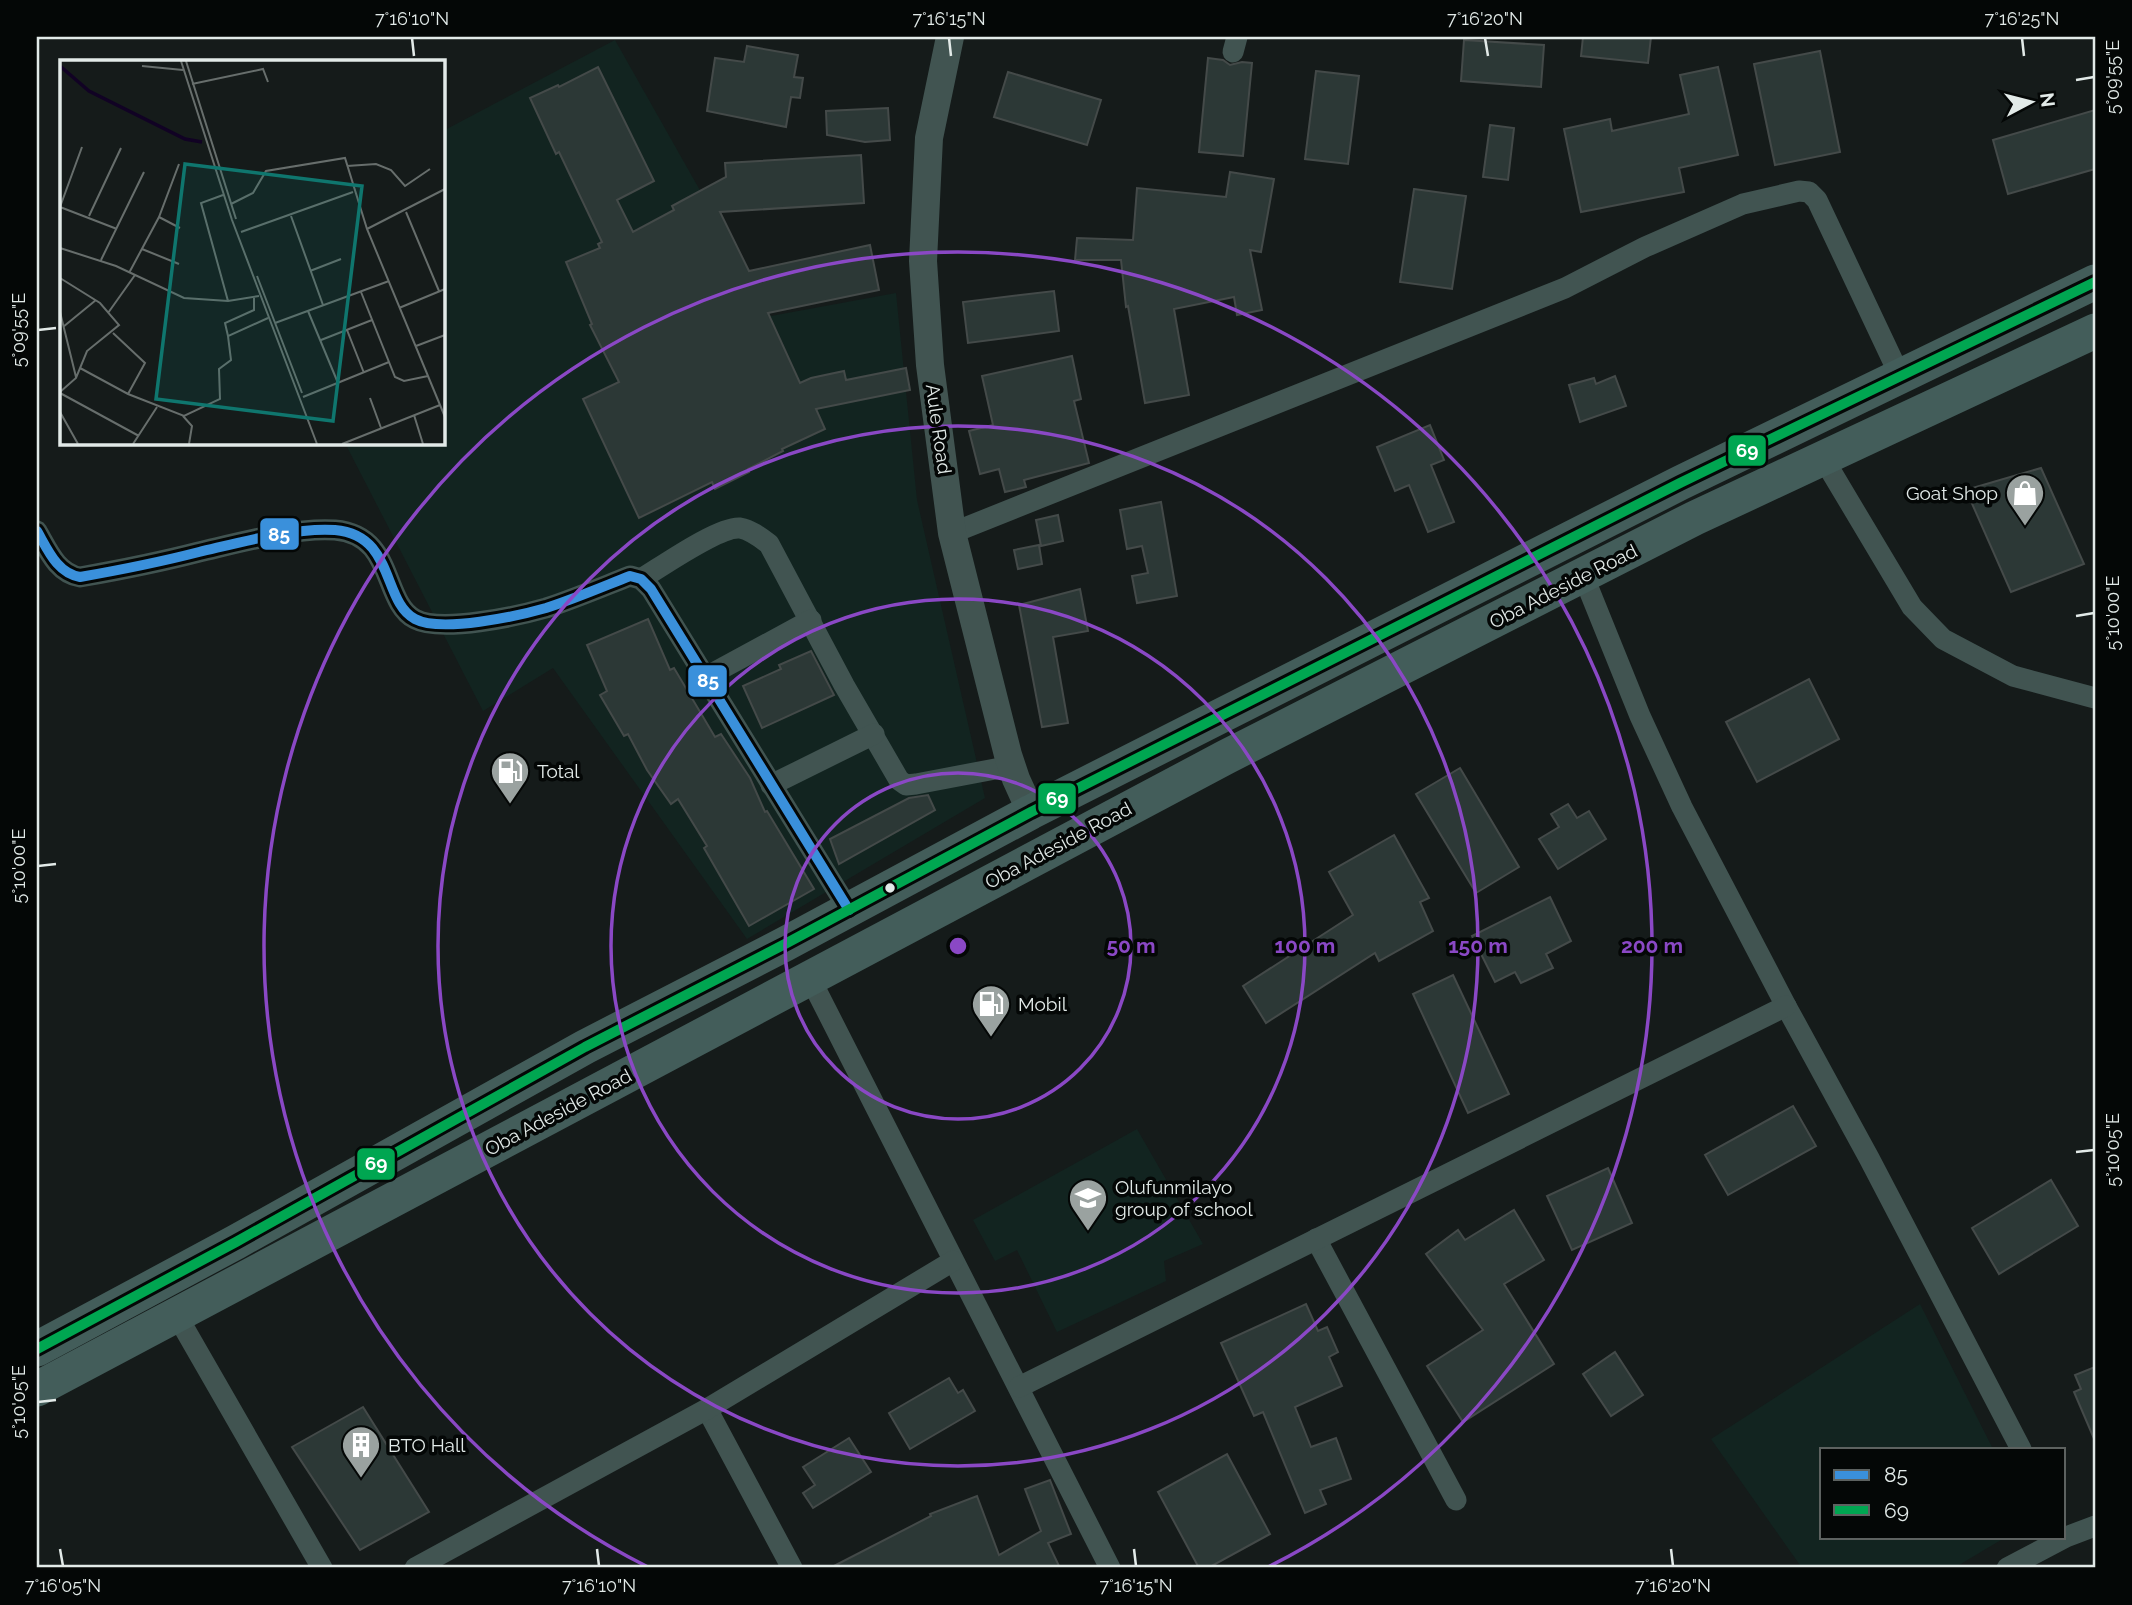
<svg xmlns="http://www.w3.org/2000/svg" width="2132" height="1605" viewBox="0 0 2132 1605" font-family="Raleway,sans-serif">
	<rect width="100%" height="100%" fill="#151b1a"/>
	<g fill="#122420">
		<polygon points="615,40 771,316 896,293 917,500 985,798 747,939 553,668 483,711 345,443 443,443 443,131"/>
		<polygon points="1137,1129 1203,1244 1164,1261 1166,1281 1057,1332 1017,1250 995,1261 973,1220"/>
		<polygon points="1920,1304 1993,1449 1822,1449 1822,1537 2006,1537 1954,1568 1802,1568 1711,1439"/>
	</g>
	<g fill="#2c3836" stroke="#444a49" stroke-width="2">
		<polygon points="1583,37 1651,37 1648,63 1581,56"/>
		<polygon points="1464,40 1544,45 1541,87 1461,81"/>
		<polygon points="747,46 798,55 794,77 803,78 800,98 791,97 786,127 707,111 715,58 744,62"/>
		<polygon points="1820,51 1840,152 1775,165 1754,64"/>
		<polygon points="1208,58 1223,60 1230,65 1242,62 1252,63 1243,156 1199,152"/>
		<polygon points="598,67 654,181 617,200 633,232 674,210 672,206 726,177 725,163 861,155 864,203 720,212 749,271 870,245 879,290 768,313 800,383 811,378 844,371 846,380 906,368 910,390 816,409 825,429 782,449 783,451 748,469 749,472 715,489 712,482 639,518 583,399 619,382 590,325 592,324 566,262 600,248 598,244 602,242 559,152 556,154 530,98 558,85 559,87"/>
		<polygon points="1718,67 1738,155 1679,168 1684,192 1581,212 1564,129 1610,119 1612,131 1689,114 1680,75"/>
		<polygon points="1316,71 1359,76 1348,164 1305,159"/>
		<polygon points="1008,72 1101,100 1087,145 994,117"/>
		<polygon points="888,108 890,140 865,142 827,135 826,111"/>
		<polygon points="2095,110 2095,169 2008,194 1993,140"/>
		<polygon points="1490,125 1514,128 1508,180 1483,177"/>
		<polygon points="1230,172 1274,179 1261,252 1250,250 1262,310 1237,315 1234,297 1174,309 1189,395 1145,403 1128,306 1126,307 1121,260 1075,260 1077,238 1133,240 1137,188 1226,197"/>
		<polygon points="1414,189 1466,196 1452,289 1400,282"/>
		<polygon points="1054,291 1059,331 968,343 963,302"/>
		<polygon points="1072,356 1081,399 1074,401 1089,463 1024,480 1026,487 1005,492 999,469 980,474 969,431 993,425 982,376"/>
		<polygon points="1615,376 1626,406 1580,422 1569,385 1594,378 1596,384"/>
		<polygon points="1430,425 1444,460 1431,465 1454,522 1428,532 1409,485 1395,491 1377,447"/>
		<polygon points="2041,468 2084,564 2011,592 1966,490"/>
		<polygon points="1161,502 1177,596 1137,603 1132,576 1148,573 1142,546 1127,549 1120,510"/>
		<polygon points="1058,515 1063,541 1041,546 1036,520"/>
		<polygon points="1039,545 1042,564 1018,569 1014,550"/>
		<polygon points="1080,589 1088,631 1053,637 1068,723 1042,727 1019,605"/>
		<polygon points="648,619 670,670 674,668 715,737 721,734 750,778 765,812 767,811 814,889 749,926 704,848 707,846 678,799 671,804 647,770 628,734 624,736 600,695 607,691 587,645"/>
		<polygon points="811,651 834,695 762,728 743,686 781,669 779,665"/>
		<polygon points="1809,679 1839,739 1757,782 1726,722"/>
		<polygon points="1460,768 1519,867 1476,893 1416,794"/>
		<polygon points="928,795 935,810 839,864 830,839 909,798"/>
		<polygon points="1568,804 1577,818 1589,811 1606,839 1558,869 1539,839 1559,827 1551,814"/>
		<polygon points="1394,835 1429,898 1420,902 1433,931 1379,961 1375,953 1266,1023 1243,986 1353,915 1329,872"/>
		<polygon points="1550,897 1571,941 1546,954 1553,968 1521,983 1515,972 1495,982 1472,936"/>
		<polygon points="1453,975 1509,1094 1468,1113 1413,994"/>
		<polygon points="1793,1106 1816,1146 1728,1195 1705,1155"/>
		<polygon points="1608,1168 1632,1223 1572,1250 1547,1196"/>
		<polygon points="2051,1180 2078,1226 1999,1274 1972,1228"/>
		<polygon points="1514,1210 1544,1260 1504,1284 1554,1364 1463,1422 1427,1366 1483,1330 1426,1254 1458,1230 1465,1240"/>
		<polygon points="1306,1304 1318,1331 1327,1327 1338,1352 1329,1357 1342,1386 1295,1407 1311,1447 1336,1438 1351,1479 1320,1490 1326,1504 1305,1513 1263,1412 1254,1416 1221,1343"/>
		<polygon points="1615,1352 1643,1395 1611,1416 1583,1374"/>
		<polygon points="2095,1367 2095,1441 2074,1392 2081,1389 2075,1375"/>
		<polygon points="949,1378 958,1393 963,1390 975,1411 910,1449 889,1413"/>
		<polygon points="363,1407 429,1512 360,1550 292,1447"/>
		<polygon points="849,1438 871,1472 813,1508 803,1493 815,1485 803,1467"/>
		<polygon points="1227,1454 1270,1534 1208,1568 1199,1568 1158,1492"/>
		<polygon points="1050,1480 1071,1534 1048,1543 1060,1568 830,1568 931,1516 930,1514 977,1496 999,1555 1041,1531 1025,1489"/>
	</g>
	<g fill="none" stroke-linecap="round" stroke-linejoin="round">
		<g stroke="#415451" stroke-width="21">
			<polyline points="1233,52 1237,37"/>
			<polyline points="1823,458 1912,607 1943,639 2013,676 2095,698"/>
			<path d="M37,531C48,550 57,573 80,577C120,570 160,562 199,552C238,543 296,527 335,530C395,535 382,602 415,619C441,633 518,616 546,608C574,599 602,587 630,576L641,579L651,589L849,910"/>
			<polyline points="952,533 1565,288 1645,247 1743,204 1799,191 1809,192 1817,200 1900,376"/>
			<polyline points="1583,575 1640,716 1682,807 1786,1006 1869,1158 2021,1449"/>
			<path d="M641,579C661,567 719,526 740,528C751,530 761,538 769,544L844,685L899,780L906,785L916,784L1011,766"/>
			<polyline points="706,677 811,620"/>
			<polyline points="771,785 874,734"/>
			<polyline points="810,978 1110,1568"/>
			<polyline points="1316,1239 1456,1500"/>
			<polyline points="176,1314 322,1568"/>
			<polyline points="1019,1387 1786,1006"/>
			<polyline points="707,1409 792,1568"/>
			<polyline points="415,1568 707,1409 953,1261"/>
			<polyline points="2007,1568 2066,1537 2095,1526"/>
		</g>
		<polyline stroke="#415451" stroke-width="28" points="950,37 929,138 923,261 930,365 952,533 1008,755 1016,779 1031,812"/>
		<g stroke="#435d5a" stroke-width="35">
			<polyline points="37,1349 236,1242 585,1047 785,944 1031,812 1680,483 2095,282"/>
			<polyline points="37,1389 1226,757 1695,518 2095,331"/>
		</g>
		<g stroke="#040706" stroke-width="16">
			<path id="bus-1" d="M37,531C48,550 57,573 80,577C120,570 160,562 199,552C238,543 296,527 335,530C395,535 382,602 415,619C441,633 518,616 546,608C574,599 602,587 630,576L641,579L651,589L849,910"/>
		</g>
		<g stroke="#040706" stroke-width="16">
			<polyline id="bus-2" points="37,1349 236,1242 585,1047 785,944 1031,812 1680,483 2095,282"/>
		</g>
		<use href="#bus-1" stroke="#3a90db" stroke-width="10"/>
		<use href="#bus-2" stroke="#00a651" stroke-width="10"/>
	</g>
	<path fill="none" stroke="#e2eae8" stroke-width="2.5" d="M412,38L414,56M949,38L951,56M1485,38L1488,56M2022,38L2024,56M2076,80L2094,77M38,330L56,328M2076,616L2094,613M38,866L56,864M2076,1152L2094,1150M38,1402L56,1400M60,1549L63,1566M597,1549L599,1566M1134,1549L1136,1566M1671,1549L1673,1566"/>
	<g fill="none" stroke="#8a48c5" stroke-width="3.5">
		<circle cx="958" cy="946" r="173"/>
		<circle cx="958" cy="946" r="347"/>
		<circle cx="958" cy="946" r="520"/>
		<path d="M648 1567A694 694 0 1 1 1268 1567"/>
	</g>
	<defs>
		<g id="shop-pin" transform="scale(2.0125)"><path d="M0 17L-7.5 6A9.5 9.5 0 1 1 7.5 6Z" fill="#9aa2a0" stroke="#040706"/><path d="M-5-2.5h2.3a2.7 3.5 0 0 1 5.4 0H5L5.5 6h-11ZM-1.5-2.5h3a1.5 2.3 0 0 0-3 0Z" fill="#fff"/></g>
		<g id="fuel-pin" transform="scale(2.0125)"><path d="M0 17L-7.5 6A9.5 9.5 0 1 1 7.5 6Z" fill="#9aa2a0" stroke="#040706"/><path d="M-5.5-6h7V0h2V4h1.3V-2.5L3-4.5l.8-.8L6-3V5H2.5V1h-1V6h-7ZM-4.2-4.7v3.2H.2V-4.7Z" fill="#fff"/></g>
		<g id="school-pin" transform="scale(2.0125)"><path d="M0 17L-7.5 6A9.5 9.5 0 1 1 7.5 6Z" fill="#9aa2a0" stroke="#040706"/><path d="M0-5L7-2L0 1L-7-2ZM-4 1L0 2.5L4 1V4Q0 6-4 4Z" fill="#fff"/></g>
		<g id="building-pin" transform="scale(2.0125)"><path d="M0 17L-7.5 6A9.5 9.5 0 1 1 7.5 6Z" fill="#9aa2a0" stroke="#040706"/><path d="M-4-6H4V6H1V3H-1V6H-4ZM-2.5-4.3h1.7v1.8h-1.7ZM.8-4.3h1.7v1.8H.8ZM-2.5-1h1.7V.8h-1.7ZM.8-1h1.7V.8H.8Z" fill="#fff"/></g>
	</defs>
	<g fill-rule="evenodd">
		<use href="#shop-pin" x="2025" y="493"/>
		<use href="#fuel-pin" x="510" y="771"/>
		<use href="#fuel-pin" x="991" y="1004"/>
		<use href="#school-pin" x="1088" y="1198"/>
		<use href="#building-pin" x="361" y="1445"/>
	</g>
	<circle fill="#e2eae8" stroke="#040706" stroke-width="2.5" cx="890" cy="888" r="6"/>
	<g text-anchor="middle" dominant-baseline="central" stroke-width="7" stroke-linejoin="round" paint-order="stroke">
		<g font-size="19" fill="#e2eae8" stroke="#040706">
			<text transform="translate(939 429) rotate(82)">Aule Road</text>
			<text transform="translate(1563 586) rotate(-27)">Oba Adeside Road</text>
			<text transform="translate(1058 845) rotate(-28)">Oba Adeside Road</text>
			<text transform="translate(558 1112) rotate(-28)">Oba Adeside Road</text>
		</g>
		<g font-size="19" fill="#e2eae8" stroke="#040706" text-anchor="start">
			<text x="1998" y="493" text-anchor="end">Goat Shop</text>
			<text x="537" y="771">Total</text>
			<text x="1018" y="1004">Mobil</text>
			<text x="1115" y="1187">Olufunmilayo<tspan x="1115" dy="22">group of school</tspan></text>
			<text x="388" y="1445">BTO Hall</text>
		</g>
	</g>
	<g transform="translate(60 60)">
		<rect width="385" height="385" fill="#151b1a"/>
		<path fill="none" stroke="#110224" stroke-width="3.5" d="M0,6L29,31L125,79L142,82"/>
		<path fill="none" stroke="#676e6c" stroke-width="2" d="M121,1L172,160L257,384M126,1L176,159M82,6L123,10M132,24L203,9L208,22M287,106L316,104L331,110L345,126L370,109M163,135L141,143L168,241M171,144L193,133L206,111L285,98L307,169L385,357M0,147L22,87M0,147L57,169M346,152L379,231M29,156L61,88M231,156L263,245M99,157L120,168M307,169L385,129M181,172L293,132M0,188L56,206L124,238L168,241L199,236M82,189L119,204M41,200L84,112M250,211L281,199M69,213L99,157L119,104M197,216L242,333M0,218L40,243L59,265L27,291L16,318L0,332M301,232L335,317L344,321L368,316M339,248L385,229M248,251L278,323M0,252L16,317M48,253L75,215M215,263L329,221M3,267L36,240M287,270L304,313M53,273L85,303L68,334M168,276L165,263L194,250V238M261,280L312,260M356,286L385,275M20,308L68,334L124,356L160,339L159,309L171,300L168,276L208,258M0,333L79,376M243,337L329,302M310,338L321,368M0,352L18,384M354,355L363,384M123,356L132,366L129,384M73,384L97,347M282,384L380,345"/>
		<path fill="#0f766e" fill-opacity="0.15" stroke="#0f766e" stroke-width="3.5" d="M125,104L302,126L273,361L96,339Z"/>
		<rect width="385" height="385" fill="none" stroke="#e2eae8" stroke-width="3.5"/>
	</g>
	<circle cx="958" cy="946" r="10" fill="#8a48c5" stroke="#040706" stroke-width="3.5"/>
	<g font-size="21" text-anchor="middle" font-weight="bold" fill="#8a48c5" stroke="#040706" stroke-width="7" stroke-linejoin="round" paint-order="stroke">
		<text x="1131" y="953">50 m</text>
		<text x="1305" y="953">100 m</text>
		<text x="1478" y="953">150 m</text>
		<text x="1652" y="953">200 m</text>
	</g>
	<g stroke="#040706" stroke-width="2.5">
		<rect x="1727" y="434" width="40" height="33" rx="7" fill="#00a651"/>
		<rect x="259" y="517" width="41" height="34" rx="7" fill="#3a90db"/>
		<rect x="687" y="664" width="41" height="34" rx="7" fill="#3a90db"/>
		<rect x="1037" y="782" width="40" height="33" rx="7" fill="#00a651"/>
		<rect x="356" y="1147" width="40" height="34" rx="7" fill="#00a651"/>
	</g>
	<g font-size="19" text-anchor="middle" font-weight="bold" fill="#fff">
		<text x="1747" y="457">69</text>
		<text x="279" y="541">85</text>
		<text x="708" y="687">85</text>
		<text x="1057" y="805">69</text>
		<text x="376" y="1170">69</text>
	</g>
	<rect width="2132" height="1605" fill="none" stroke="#040706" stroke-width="77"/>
	<rect x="1820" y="1448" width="245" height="91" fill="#040706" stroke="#5d6260" stroke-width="2"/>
	<rect x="1834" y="1470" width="35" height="10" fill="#3a90db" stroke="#5d6260" stroke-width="2"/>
	<text x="1884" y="1482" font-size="21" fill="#e2eae8">85</text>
	<rect x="1834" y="1505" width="35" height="10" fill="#00a651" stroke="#5d6260" stroke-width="2"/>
	<text x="1884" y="1518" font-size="21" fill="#e2eae8">69</text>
	<g transform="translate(2031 102) rotate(83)" stroke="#040706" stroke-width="5" paint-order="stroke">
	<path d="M0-5L12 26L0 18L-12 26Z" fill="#e2eae8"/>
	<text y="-10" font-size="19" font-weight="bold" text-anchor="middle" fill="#e2eae8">N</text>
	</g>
	<rect x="38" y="38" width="2056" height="1528" fill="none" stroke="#e2eae8" stroke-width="2.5"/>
	<g font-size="18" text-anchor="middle" fill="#e2eae8">
		<text x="412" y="25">7°16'10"N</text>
		<text x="949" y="25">7°16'15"N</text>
		<text x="1485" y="25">7°16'20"N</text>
		<text x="2022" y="25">7°16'25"N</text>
		<text transform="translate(2113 77) rotate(-90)" y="6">5°09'55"E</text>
		<text transform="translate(19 330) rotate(-90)" y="6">5°09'55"E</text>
		<text transform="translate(2113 613) rotate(-90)" y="6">5°10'00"E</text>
		<text transform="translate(19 866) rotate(-90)" y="6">5°10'00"E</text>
		<text transform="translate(2113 1150) rotate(-90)" y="6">5°10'05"E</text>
		<text transform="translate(19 1402) rotate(-90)" y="6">5°10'05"E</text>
		<text x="63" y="1592">7°16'05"N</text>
		<text x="599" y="1592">7°16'10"N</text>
		<text x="1136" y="1592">7°16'15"N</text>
		<text x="1673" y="1592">7°16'20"N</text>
	</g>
</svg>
